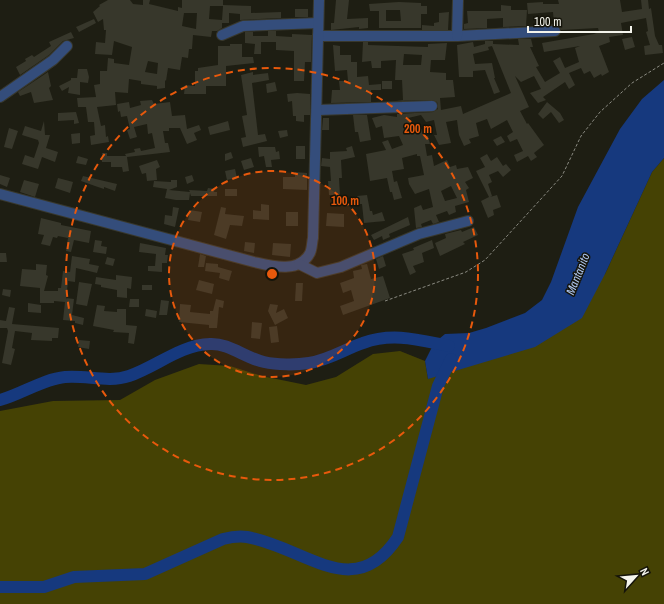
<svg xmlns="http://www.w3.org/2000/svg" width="664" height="604" viewBox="0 0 664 604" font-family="'Archivo Narrow',sans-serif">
	<rect width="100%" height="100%" fill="#1e1e13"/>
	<polygon fill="#454204" points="664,158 664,604 0,604 0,411 53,401 120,400 155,380 199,364 230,366 262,376 306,385 336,377 373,354 400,351 425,361 428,379 605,274 652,172"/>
	<polygon fill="#16397e" points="664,80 664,158 652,172 605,274 582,318 535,347 428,379 425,361 434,343 445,334 469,333 486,328 525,313 542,300 551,282 578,207 620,129 642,99"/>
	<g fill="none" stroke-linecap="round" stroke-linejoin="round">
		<g stroke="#16397e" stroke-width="12">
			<path d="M0,400C22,394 43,379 65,377C87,375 108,383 129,376C156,367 180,345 210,344C229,343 245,358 264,362C277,365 296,365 309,363C329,360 345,349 363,343C393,332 419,340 449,346"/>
			<path d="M0,587H44L74,577L145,574L223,539C231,537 239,536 247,537C307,548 354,604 398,537L438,386L451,359"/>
		</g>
	</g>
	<g fill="#37372b" fill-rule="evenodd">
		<path d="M108,0H130L133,4L143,5V0H150L149,4L178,11V7L182,8V0H223V5L251,6V13L281,12V18L240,20V14L229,13V23H222V21V28L217,31H212L211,37L193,35L192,49H189L188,58L182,57L180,70L168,68L166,81L165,80V88L157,89V86L141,84V81L129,79L128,93L115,92L116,105L97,107L101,126L105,125L106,137L108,136L109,142L91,145L90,136L95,135L94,122H88L86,107H78L77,98L96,97L94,85L100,84V71H107L108,58L114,59V63L129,65L132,47L114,41L112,55L95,54L96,42L105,43L106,30H104L103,19L98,22L93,12L100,6L99,5ZM210,6H223L222,20L209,19ZM184,13H197L196,29L182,26ZM148,61L158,63L157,74L145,72Z"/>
		<polygon points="336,0 349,0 347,19 368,18 368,28 359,29 359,27 331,30 331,23 334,23"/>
		<path d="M558,0H620L622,12L642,9L641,0H648L649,9L651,8L655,36L659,45H662L663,53L645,55L644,46L650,45L646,32L648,31L646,18L621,23L623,35L609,37L610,42L599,46L609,72L602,76L601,74L594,78L590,71L584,74L581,68L569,73L575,85L569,89L565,82L543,97L546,100L538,103L530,93L541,89L534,76L521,82L515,76L529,107L520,111L527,124L528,123L544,145L534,153L537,157L531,161L528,156L517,162L514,155L523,151L517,139L510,142L507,136L513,132L507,120L491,129L487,119L476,123L479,136L469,139L471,143L464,146L459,135L457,120L446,122L451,143L439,145L434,135H437L434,120L426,122L421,115L408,118L414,131L422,129L423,136H428L430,144H425L427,156L432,155L434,166L447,160L450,167L456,165L457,169L468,167L473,178L465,182L469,188L466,190L469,202L455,206L456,212L449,215L447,211L436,215L439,222L433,224L431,220L421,224L422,227L416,228L414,208L421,205L423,210L433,207L429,189L415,194L409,184L408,178L424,175L420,156H417V154L402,158L404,169L392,171L394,182L397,181L402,198L394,200L392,192H390L387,178L370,181L366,154L386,150L382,142L388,140L392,149L403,145L399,136L384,138L382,126L376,128L372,118L384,115L397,117V114L433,112L438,109V105L437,102L432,100L396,101L403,100L402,80H395L396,60L381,61V68H372L371,61L362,62L363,42H368V45L428,47V44L447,43L445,60H431L430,72L446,73V80H453L455,97L440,98L441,110L461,106L463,114L511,93L492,46L488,47L489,50L473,54L475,64L492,63L495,78H494L500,92L494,94L485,70L473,71V77H459L457,45L473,42L474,47L485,44V41H493V44L519,45L518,39H531L533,47H530L539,66L536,67L545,82L560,73L553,61L560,57L565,68L579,62L575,48L580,46L544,52L542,43L594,34L599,32L598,28L561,30L558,25H550L554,23L553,12L528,14L527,3L543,2V4H559ZM404,54L422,55L421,65H403ZM451,186L457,198L445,201L441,191Z"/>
		<path d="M399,2L421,3V6H427V14H421V28H379V11H370L369,4ZM386,10H400L401,21H386Z"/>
		<polygon points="501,5 511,6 511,10 527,10 526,26 503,27 503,18 487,19 487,28 464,29 464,24 468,23 467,11 501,11"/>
		<rect x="295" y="9" width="13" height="8"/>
		<polygon points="449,12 448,30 422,30 422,25 434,26 434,23 439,22 439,13"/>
		<polygon points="94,19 96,23 79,32 76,27"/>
		<polygon points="268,31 276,31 276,36 292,37 292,34 312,35 311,62 305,62 304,81 294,81 294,51 276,50 276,42 261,42 261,54 254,54 255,44 245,43 245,32 253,32 253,36 268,36"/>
		<polygon points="71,32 74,38 63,41 49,55 20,75 16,67 26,61 25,59 32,55 34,57 51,46 49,42"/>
		<polygon points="632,37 635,47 625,50 622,39"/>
		<polygon points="230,44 242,44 242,57 253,57 254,63 226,66 226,86 206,86 206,94 184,94 185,85 195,86 195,71 198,71 198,68 218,65 218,46 230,46"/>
		<polygon points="333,45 340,46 340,55 351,55 351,62 357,62 357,77 368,76 369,85 381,84 381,90 371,90 371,102 331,103 332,90 340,90 339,81 348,81 347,70 335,71"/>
		<polygon points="78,69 87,69 89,77 88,83 80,82 80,95 68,93 69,87 62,91 59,86 71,80 71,78 77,78"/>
		<polygon points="48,72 51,86 49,88 53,100 34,103 31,92 20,96 18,92"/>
		<polygon points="253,72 253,75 268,73 269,80 252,83 258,135 265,134 267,141 243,147 241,138 246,137 242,116 247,115 241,75"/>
		<rect x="382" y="81" width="10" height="8"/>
		<polygon points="275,82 277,91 267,93 266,84"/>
		<polygon points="297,93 310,94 310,115 304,115 304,122 296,121 296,116 293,116 292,101 288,102 287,94"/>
		<polygon points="152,100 154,104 170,102 172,116 185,115 187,129 199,125 201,130 194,133 197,140 187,144 180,128 169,128 169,131 163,131 165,143 168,143 170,152 127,157 129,171 123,172 122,167 111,167 111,162 102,162 102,153 107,153 107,156 126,156 125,154 135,152 134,149 140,148 141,151 155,148 152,133 148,134 147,124 134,127 137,137 130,139 127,130 133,128 130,129 127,116 121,117 120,111 118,112 117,104 129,102 130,108 141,105 140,101"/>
		<polygon points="547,102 560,113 564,120 559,123 551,112 543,119 538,114"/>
		<polygon points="76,112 79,123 74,124 74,120 58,121 58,113"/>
		<polygon points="353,115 367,115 371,140 360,142 358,132 355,132"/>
		<polygon points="323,118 329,118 329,130 322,130"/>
		<polygon points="44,121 45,135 50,135 46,148 58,152 55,162 42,157 38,169 22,164 25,155 34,158 39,143 38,140 22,135 25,126 41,131"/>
		<polygon points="228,121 230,130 210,135 208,127"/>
		<polygon points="9,128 18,131 12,149 4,147"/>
		<polygon points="287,130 288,136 280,138 278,131"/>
		<polygon points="80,133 80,143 72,144 71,134"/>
		<polygon points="501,136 505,142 497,146 493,140"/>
		<rect x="296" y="146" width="9" height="13"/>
		<polygon points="352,146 355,157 341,160 342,178 339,178 340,196 342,196 343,203 334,204 333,195 329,195 328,181 331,181 330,167 321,166 322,158 330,159 330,152 347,151 346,148"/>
		<polygon points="258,147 275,147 276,152 279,151 280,159 271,160 272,167 266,167 264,156 259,157"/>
		<polygon points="231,152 233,158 225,161 225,154"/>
		<polygon points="487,154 491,161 497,157 503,166 506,164 511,170 503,177 498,171 489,175 492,182 488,184 492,196 490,197 497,195 501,207 493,210 494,215 488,218 481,201 489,197 476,171 485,167 480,158"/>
		<polygon points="78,156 88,159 86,165 76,163"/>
		<polygon points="251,158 254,167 244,170 241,161"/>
		<polygon points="157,160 160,167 156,169 157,180 147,181 146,173 142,174 139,166"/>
		<polygon points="235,169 237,178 227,180 225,171"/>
		<polygon points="295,172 307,173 307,190 283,189 283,177 295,177"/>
		<polygon points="0,175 10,178 7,187 0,184"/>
		<polygon points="192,175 194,181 187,184 185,177"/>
		<polygon points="83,176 117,184 115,191 104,187 104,189 95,186 81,181"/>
		<polygon points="58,178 73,182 70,193 55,188"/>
		<polygon points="24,180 39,184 35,197 20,192"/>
		<polygon points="171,180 177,180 177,187 169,190 190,192 189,190 207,191 208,188 215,189 214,192 217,192 217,196 191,196 190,193 189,200 176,200 165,198 167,189 153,187 154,181 171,182"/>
		<rect x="225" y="189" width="12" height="7"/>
		<polygon points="367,195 370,211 372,211 373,215 382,212 385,221 364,223 362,204 358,204 357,196"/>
		<polygon points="261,204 269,205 269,220 253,219 253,210 261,211"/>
		<polygon points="173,207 179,208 175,227 164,224 165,215 172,216"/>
		<polygon points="221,207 226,208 225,214 244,216 242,226 230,225 226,239 214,235"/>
		<polygon points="190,210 202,212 200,222 188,220"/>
		<rect x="286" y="212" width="12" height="14"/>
		<polygon points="327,213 344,214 344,227 326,226"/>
		<polygon points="408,217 410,225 389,234 390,237 383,240 382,236 374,240 371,235"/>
		<polygon points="41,218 61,223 61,225 91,231 89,243 74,240 71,252 66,251 68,238 58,236 57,238 53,237 50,246 41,244 44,235 38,234"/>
		<polygon points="474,227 478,235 463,242 465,244 440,256 435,243 446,238 445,234 461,230 462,232"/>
		<polygon points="95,240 102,241 101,246 107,247 106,254 93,252"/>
		<polygon points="432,240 434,248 422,253 424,262 413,266 416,272 410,275 402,254 414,250 413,248"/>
		<polygon points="245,242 255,243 254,253 244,251"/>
		<polygon points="140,243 166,248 165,255 168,255 167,263 162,263 162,272 148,271 148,266 155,266 156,254 139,252"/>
		<polygon points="273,243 291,244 290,257 272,255"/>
		<polygon points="0,253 6,253 7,262 0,262"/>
		<polygon points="200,254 206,256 204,267 198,267"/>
		<polygon points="72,256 90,259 89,264 99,266 97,273 76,268 75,282 68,281 66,300 66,298 74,299 72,315 84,318 83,325 75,323 75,321 63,320 65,302 54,301 54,303 40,303 40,288 20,286 22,269 36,270 36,264 47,265 46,275 48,276 44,291 58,291 58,288 61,288 63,271 70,272"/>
		<polygon points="383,256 386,266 379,269 376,259"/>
		<polygon points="107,257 115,259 113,266 105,264"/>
		<polygon points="206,263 218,264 218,267 232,271 229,281 219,278 220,273 205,271"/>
		<polygon points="367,264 371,279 383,276 390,298 343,315 340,306 354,301 351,290 343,293 340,283 354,278 353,271 362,269 361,265"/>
		<polygon points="116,275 132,277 131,289 127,288 127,298 117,297 117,290 101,287 101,285 95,284 96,277 116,280"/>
		<polygon points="199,280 214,284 212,294 196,290"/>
		<polygon points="79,282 92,284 87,306 76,304"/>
		<polygon points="296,283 303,283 302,301 295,301"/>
		<rect x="142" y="285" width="10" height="5"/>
		<polygon points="3,289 11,290 10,297 2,295"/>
		<polygon points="130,299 139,299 139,307 129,307"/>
		<polygon points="216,299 224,301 223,308 219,307 217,328 209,328 209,325 179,322 180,304 191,305 190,312 210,314 210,311 213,311"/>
		<polygon points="161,300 169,301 167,315 159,315"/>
		<polygon points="28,303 41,305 41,313 28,312"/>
		<polygon points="270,304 278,305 276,313 284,309 288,318 275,325 268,311"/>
		<polygon points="97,305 105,306 104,311 117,312 117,309 126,309 126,325 137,326 134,344 128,343 129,333 113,332 114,330 93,326"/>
		<polygon points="9,307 15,308 12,324 59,328 58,338 52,338 52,341 31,340 32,333 15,331 12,348 15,349 11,365 2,363 8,331 7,328 0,328 0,320 6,321"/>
		<polygon points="146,309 157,311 156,318 145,316"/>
		<polygon points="252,322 262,323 260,339 251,338"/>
		<polygon points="277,326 279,342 271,343 269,327"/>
		<polygon points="79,340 90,341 89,349 78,347"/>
	</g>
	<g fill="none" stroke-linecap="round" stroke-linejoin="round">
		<g stroke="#38382d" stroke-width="12">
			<g id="minor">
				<polyline points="222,35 243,26 318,23"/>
				<polyline points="318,36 457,36 555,31"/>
				<polyline points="457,36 458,0"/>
				<polyline points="0,97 53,60 67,46"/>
				<polyline points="318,110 432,106"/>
				<path d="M0,194L254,262C271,266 299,274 310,253C312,249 312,242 313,238L319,0"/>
				<polyline points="299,264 317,273 341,267 419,234 468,221"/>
			</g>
		</g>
		<polyline stroke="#8a8a81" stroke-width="1" stroke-dasharray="3 2" stroke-linecap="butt" points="385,301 466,272 485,260 562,176 581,136 600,112 632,83 664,63"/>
		<use href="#minor" stroke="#344d7b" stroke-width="10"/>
	</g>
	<circle cx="272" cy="274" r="103" fill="#e8590c" fill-opacity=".12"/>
	<g fill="none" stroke="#e8590c" stroke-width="2" stroke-dasharray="7 5">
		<circle cx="272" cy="274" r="103"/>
		<circle cx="272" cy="274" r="206"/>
	</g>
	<g text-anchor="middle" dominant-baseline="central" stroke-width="3" stroke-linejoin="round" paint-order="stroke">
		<g font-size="12" font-style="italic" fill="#afc6ee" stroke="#15140a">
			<text transform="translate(578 274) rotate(-68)">Mantanito</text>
		</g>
	</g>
	<circle cx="272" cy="274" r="6" fill="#e8590c" stroke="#15140a" stroke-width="2"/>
	<g font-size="12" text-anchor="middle" font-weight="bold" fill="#e8590c" stroke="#15140a" stroke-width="3" stroke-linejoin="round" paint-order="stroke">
		<text x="418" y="133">200 m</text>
		<text x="345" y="205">100 m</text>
	</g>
	<g transform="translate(636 576) rotate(63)" stroke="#15140a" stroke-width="3" paint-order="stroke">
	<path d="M0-3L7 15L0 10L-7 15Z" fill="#f4f4ec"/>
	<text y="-6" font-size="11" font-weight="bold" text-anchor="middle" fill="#f4f4ec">N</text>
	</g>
	<path d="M528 26v6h103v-6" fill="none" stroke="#f4f4ec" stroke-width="2"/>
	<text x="534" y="26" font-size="12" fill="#f4f4ec" stroke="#15140a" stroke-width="3" paint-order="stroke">100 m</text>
</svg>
